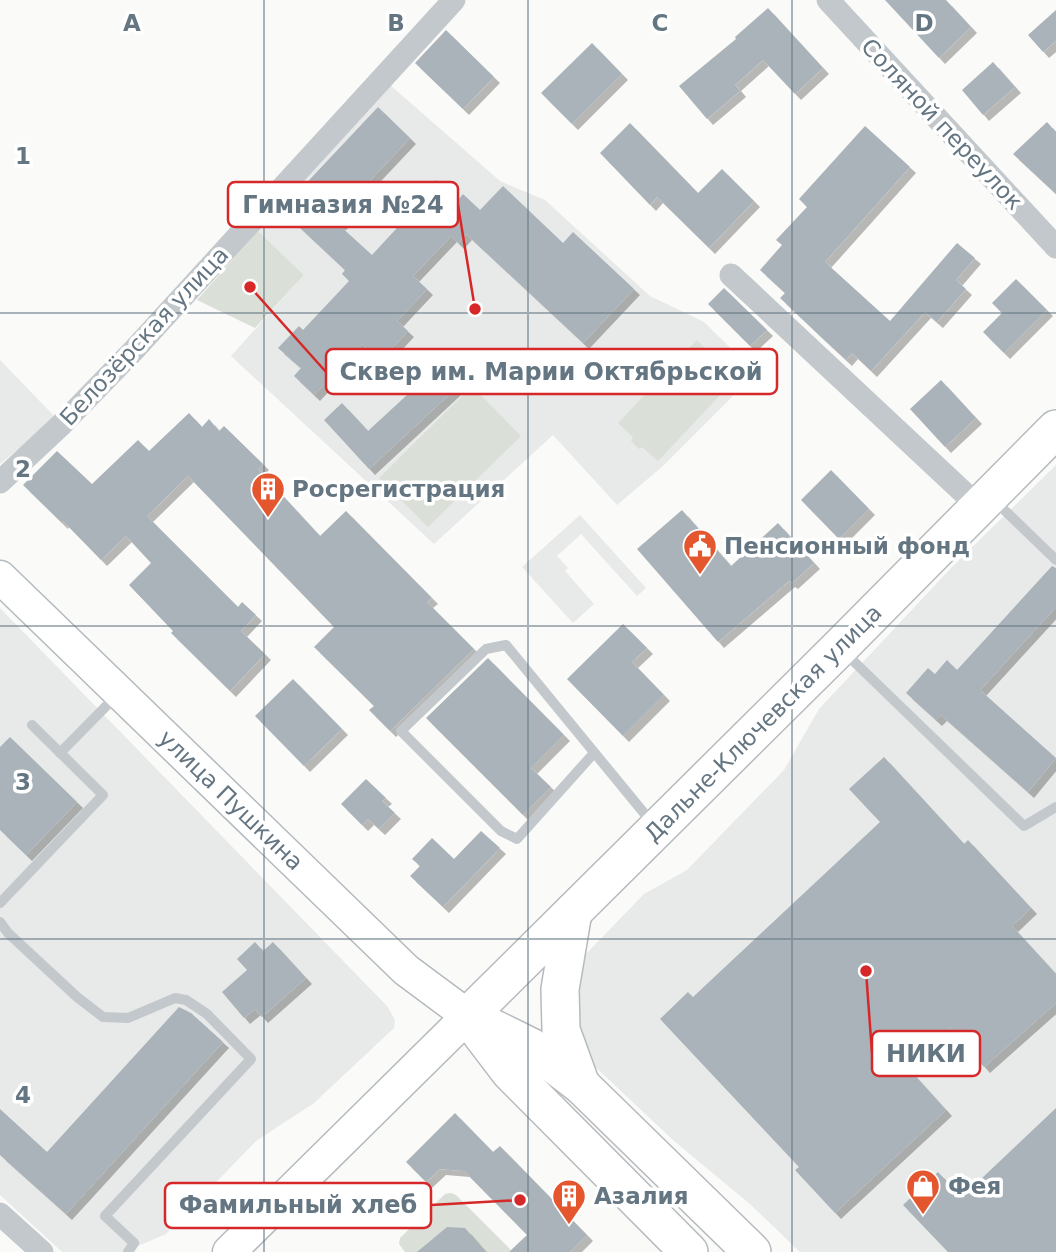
<svg xmlns="http://www.w3.org/2000/svg" width="1056" height="1252" viewBox="0 0 1056 1252" font-family="'DejaVu Sans',sans-serif">
	<defs>
		<filter id="shadow"><feDropShadow dx="6" dy="6" stdDeviation="0" flood-color="#0004"/></filter>
	</defs>
	<rect width="100%" height="100%" fill="#fafaf8"/>
	<g fill="#e8e9e9">
		<polygon points="390,85 500,181 545,200 650,296 704,322 756,373 663,466 617,505 553,435 434,544 231,356 304,275 258,231"/>
		<polygon points="0,360 56,418 0,464"/>
		<polygon points="1056,465 1056,1252 800,1252 750,1204 674,1141 588,1060 573,1031 582,958 644,894 687,870 784,770 819,709 951,568"/>
		<polygon points="580,515 646,588 637,596 581,534 557,556 568,568 565,571 594,604 573,623 522,567"/>
		<polygon points="0,608 387,1006 395,1020 394,1028 314,1103 256,1141 166,1234 124,1252 62,1252 0,1195"/>
	</g>
	<g fill="#dadfd7">
		<polygon points="258,231 304,275 255,328 197,300"/>
		<polygon points="697,340 711,354 715,350 724,359 721,363 736,378 658,461 642,447 639,449 631,441 633,437 618,423"/>
		<polygon points="472,386 521,436 428,527 379,478"/>
		<polygon points="451,1193 456,1195 511,1250 509,1252 405,1252 399,1244 400,1238 445,1194"/>
	</g>
	<g fill="#aab3b9" filter="url(#shadow)">
		<polygon points="885,0 946,0 971,27 939,58"/>
		<polygon points="768,8 823,68 795,94 763,60 735,85 740,91 707,119 679,86 736,39 735,37"/>
		<polygon points="1056,10 1056,41 1043,52 1028,35"/>
		<polygon points="446,30 494,77 463,109 415,63"/>
		<polygon points="592,43 622,74 572,124 541,93"/>
		<polygon points="993,62 1015,87 983,115 962,90"/>
		<polygon points="378,107 410,138 345,207 351,213 339,225 372,255 419,204 416,201 436,180 458,200 463,194 480,210 503,186 563,243 573,232 634,289 583,343 466,234 458,243 451,236 413,276 427,289 397,321 408,331 380,361 362,344 314,395 294,376 301,368 278,348 299,326 303,330 349,281 342,274 345,270 281,210"/>
		<polygon points="1047,122 1056,132 1056,194 1013,154"/>
		<polygon points="630,123 698,193 722,169 754,201 709,248 657,197 650,205 600,153"/>
		<polygon points="865,126 910,167 825,262 890,321 957,243 975,258 956,280 966,289 937,322 925,312 871,371 852,353 846,360 820,336 780,298 785,293 760,270 782,245 776,240 807,207 799,199"/>
		<polygon points="1016,279 1047,310 1004,353 983,332 1002,313 992,303"/>
		<polygon points="724,288 767,330 750,346 708,304"/>
		<polygon points="447,358 467,378 369,469 324,420 342,403 368,431"/>
		<polygon points="941,380 976,418 945,447 910,409"/>
		<polygon points="189,413 202,427 209,419 219,431 224,426 263,464 258,469 320,536 346,511 432,598 427,602 474,649 390,731 369,710 374,706 314,647 334,627 188,476 147,516 238,607 242,602 256,615 241,631 265,654 230,691 171,633 173,631 129,585 151,563 126,536 101,560 63,521 62,523 23,485 57,451 92,484 138,440 149,451"/>
		<polygon points="831,470 869,509 839,539 801,500"/>
		<polygon points="682,510 731,566 778,523 814,563 792,583 789,581 718,642 637,549"/>
		<polygon points="1052,566 1056,568 1056,607 980,690 1056,758 1028,792 941,715 936,720 906,693 928,668 935,674 947,660 957,670"/>
		<polygon points="623,624 647,648 632,662 664,695 623,736 567,679"/>
		<polygon points="488,658 564,735 531,768 551,787 523,815 426,718"/>
		<polygon points="293,679 342,729 304,766 255,716"/>
		<polygon points="10,737 77,802 26,855 0,830 0,747"/>
		<polygon points="884,757 964,844 968,840 1031,908 1012,926 1056,974 1056,1003 984,1067 950,1028 908,1068 946,1110 835,1213 795,1170 799,1167 660,1019 688,992 693,997 880,822 849,789"/>
		<polygon points="366,779 386,798 382,801 395,813 379,829 368,819 362,825 341,804"/>
		<polygon points="481,831 500,848 443,907 410,876 420,866 412,859 432,838 454,859"/>
		<polygon points="255,942 263,951 273,942 306,978 262,1017 255,1009 244,1018 222,992 247,970 237,959"/>
		<polygon points="179,1007 191,1013 223,1042 66,1214 0,1155 0,1109 47,1152"/>
		<polygon points="1056,1108 1056,1252 948,1252 903,1205 938,1172 962,1197"/>
		<polygon points="455,1113 493,1152 500,1146 587,1235 570,1252 509,1252 527,1235 464,1171 440,1169 426,1182 406,1162"/>
		<polygon points="447,1227 465,1228 486,1252 417,1252"/>
	</g>
	<g fill="none" stroke-linecap="round" stroke-linejoin="round">
		<g stroke="#b3babf" stroke-width="35">
			<polyline id="secondary" points="0,577 406,970 468,1016 229,1252"/>
		</g>
		<g stroke="#b5babe" stroke-width="40">
			<g id="primary">
				<polyline points="573,912 560,989 561,1030 581,1085"/>
				<polyline points="468,1016 839,648 1056,429"/>
				<polyline points="468,1016 531,1047 581,1085 752,1252"/>
				<polyline points="472,1022 510,1072 689,1252"/>
			</g>
		</g>
		<g stroke="#c3c8cc" stroke-width="10">
			<polyline points="994,500 1056,560"/>
			<polyline points="844,652 1024,826 1056,807"/>
			<polyline points="60,753 118,694"/>
			<polyline points="594,753 517,839 501,831 401,731 486,649 506,645 653,824"/>
			<polyline points="0,903 103,795 32,725"/>
			<polyline points="0,922 8,933 77,997 103,1017 128,1018 175,998 186,1000 207,1014 251,1059 105,1216 134,1243 128,1252"/>
		</g>
		<g stroke="#c3c8cc" stroke-width="23">
			<polyline points="828,0 1056,247"/>
			<polyline points="731,275 979,507"/>
			<polyline points="0,482 62,424 134,350 454,0"/>
			<polyline points="0,1214 42,1252"/>
		</g>
		<use href="#secondary" stroke="#fff" stroke-width="32"/>
		<use href="#primary" stroke="#fff" stroke-width="37"/>
	</g>
	<path fill="none" stroke="#657683" stroke-width="2" stroke-opacity="0.55" d="M264,0V1252M528,0V1252M792,0V1252M0,313H1056M0,626H1056M0,939H1056"/>
	<defs>
		<g id="building-pin" transform="scale(1.75)"><path d="M0 17L-7.5 6A9.5 9.5 0 1 1 7.5 6Z" fill="#e4572e" stroke="#fff"/><path d="M-4-6H4V6H1V3H-1V6H-4ZM-2.5-4.3h1.7v1.8h-1.7ZM.8-4.3h1.7v1.8H.8ZM-2.5-1h1.7V.8h-1.7ZM.8-1h1.7V.8H.8Z" fill="#fff"/></g>
		<g id="civic-pin" transform="scale(1.75)"><path d="M0 17L-7.5 6A9.5 9.5 0 1 1 7.5 6Z" fill="#e4572e" stroke="#fff"/><path d="M-.6-6.5H3V-4.5H.6V-3L4-1V1h2V6H-6V1h2V-1L-.6-3ZM-1.2 2.5V6h2.4V2.5Z" fill="#fff"/></g>
		<g id="shop-pin" transform="scale(1.75)"><path d="M0 17L-7.5 6A9.5 9.5 0 1 1 7.5 6Z" fill="#e4572e" stroke="#fff"/><path d="M-5-2.5h2.3a2.7 3.5 0 0 1 5.4 0H5L5.5 6h-11ZM-1.5-2.5h3a1.5 2.3 0 0 0-3 0Z" fill="#fff"/></g>
	</defs>
	<g fill-rule="evenodd">
		<use href="#building-pin" x="268" y="489"/>
		<use href="#civic-pin" x="700" y="546"/>
		<use href="#shop-pin" x="923" y="1186"/>
		<use href="#building-pin" x="569" y="1196"/>
	</g>
	<g text-anchor="middle" dominant-baseline="central" stroke-width="7" stroke-linejoin="round" paint-order="stroke">
		<g font-size="23" fill="#657683" stroke="#fff">
			<text transform="translate(942 124) rotate(47)">Соляной переулок</text>
			<text transform="translate(144 336) rotate(-47)">Белозёрская улица</text>
			<text transform="translate(763 723) rotate(-45)">Дальне-Ключевская улица</text>
			<text transform="translate(231 800) rotate(44)">улица Пушкина</text>
		</g>
		<g font-size="23" font-weight="bold" fill="#657683" stroke="#fff" text-anchor="start">
			<text x="292" y="489">Росрегистрация</text>
			<text x="724" y="546">Пенсионный фонд</text>
			<text x="948" y="1186">Фея</text>
			<text x="594" y="1196">Азалия</text>
		</g>
	</g>
	<g font-size="23" text-anchor="middle" font-weight="bold" fill="#657683" stroke="#fff" stroke-width="7" stroke-linejoin="round" paint-order="stroke">
		<text x="132" y="31">A</text>
		<text x="396" y="31">B</text>
		<text x="660" y="31">C</text>
		<text x="924" y="31">D</text>
		<text x="23" y="164">1</text>
		<text x="23" y="477">2</text>
		<text x="23" y="790">3</text>
		<text x="23" y="1103">4</text>
	</g>
	<path fill="none" stroke="#d62828" stroke-width="2.5" d="M475 309L458 205M250 287L326 372M866 971L872 1053M520 1200L431 1205"/>
	<g fill="#d62828" stroke="#fff" stroke-width="2.5">
		<circle cx="475" cy="309" r="7"/>
		<circle cx="250" cy="287" r="7"/>
		<circle cx="866" cy="971" r="7"/>
		<circle cx="520" cy="1200" r="7"/>
	</g>
	<g fill="#fff" stroke="#d62828" stroke-width="2.5">
		<rect x="228" y="182" width="230" height="45" rx="7"/>
		<rect x="326" y="349" width="451" height="45" rx="7"/>
		<rect x="872" y="1031" width="108" height="45" rx="7"/>
		<rect x="165" y="1183" width="266" height="45" rx="7"/>
	</g>
	<g font-size="24" text-anchor="middle" font-weight="bold" fill="#657683">
		<text x="343" y="213">Гимназия №24</text>
		<text x="551" y="380">Сквер им. Марии Октябрьской</text>
		<text x="926" y="1062">НИКИ</text>
		<text x="298" y="1213">Фамильный хлеб</text>
	</g>
</svg>
